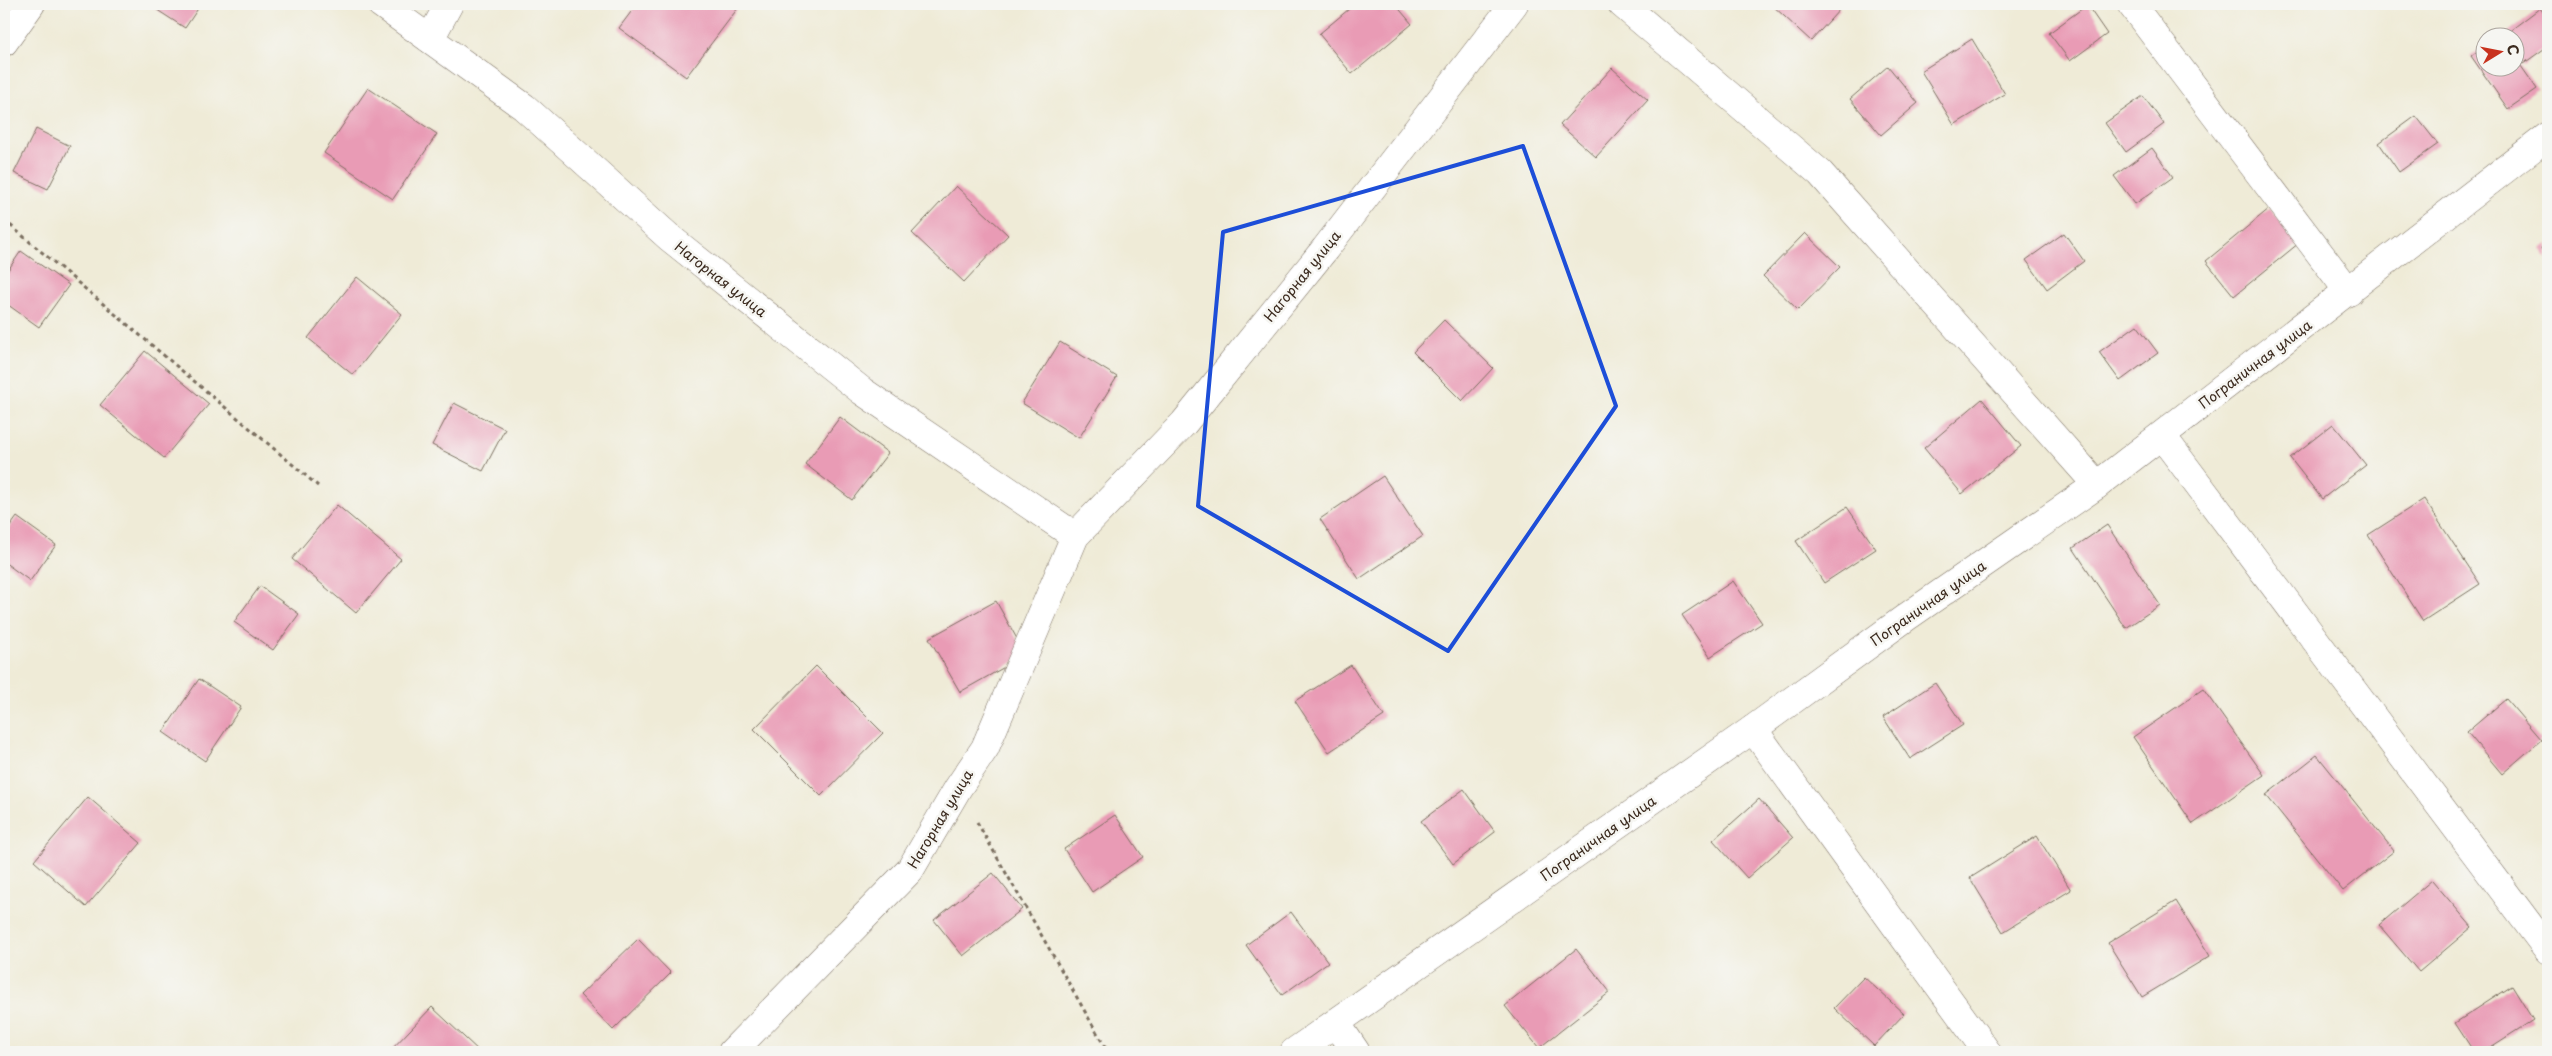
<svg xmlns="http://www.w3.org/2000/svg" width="2552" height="1056" viewBox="0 0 2552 1056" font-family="'Playpen Sans',sans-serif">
	<rect width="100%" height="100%" fill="#f6f6f2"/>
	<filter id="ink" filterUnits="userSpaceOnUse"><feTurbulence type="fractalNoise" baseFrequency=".02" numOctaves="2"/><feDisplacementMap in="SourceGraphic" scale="10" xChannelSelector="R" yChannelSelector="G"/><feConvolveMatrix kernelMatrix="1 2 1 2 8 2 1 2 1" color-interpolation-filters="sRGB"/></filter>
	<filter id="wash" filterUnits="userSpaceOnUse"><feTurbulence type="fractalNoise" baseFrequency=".0096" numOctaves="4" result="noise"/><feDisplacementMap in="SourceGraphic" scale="20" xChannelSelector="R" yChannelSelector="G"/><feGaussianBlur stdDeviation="1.12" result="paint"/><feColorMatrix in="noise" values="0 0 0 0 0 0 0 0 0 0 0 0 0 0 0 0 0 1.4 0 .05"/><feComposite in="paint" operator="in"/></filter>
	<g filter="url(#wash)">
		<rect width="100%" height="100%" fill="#efebd7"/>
		<g id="blocks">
			<g fill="#e99bb5">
				<polygon points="148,4 201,4 185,28"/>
				<polygon points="637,4 741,4 686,77 619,28"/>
				<polygon points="1355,4 1395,4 1412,24 1352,74 1319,34"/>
				<polygon points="1771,4 1835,4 1840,9 1811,41"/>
				<polygon points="2087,5 2107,34 2070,61 2049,33"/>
				<polygon points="2540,8 2548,19 2548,46 2523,64 2514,52 2514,38 2503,36"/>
				<polygon points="1972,39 2005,94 1954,125 1921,71"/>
				<polygon points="2484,46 2484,68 2514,68 2514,56 2537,89 2508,109 2471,56"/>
				<polygon points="1888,66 1918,103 1881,135 1850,99"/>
				<polygon points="1612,68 1648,100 1596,157 1560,125"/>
				<polygon points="368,88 437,134 393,199 324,153"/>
				<polygon points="2143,96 2164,124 2126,152 2105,123"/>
				<polygon points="2416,116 2438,144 2399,172 2379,143"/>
				<polygon points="36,129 70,146 48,189 14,173"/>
				<polygon points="2152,148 2173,177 2135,204 2114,176"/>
				<polygon points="956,186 1008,235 964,282 912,233"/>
				<polygon points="2270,208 2299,243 2234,296 2206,261"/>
				<polygon points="1805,233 1840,267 1798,310 1763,276"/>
				<polygon points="2064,233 2084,261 2047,289 2026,260"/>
				<polygon points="2548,244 2548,260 2541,248"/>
				<polygon points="21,251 69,285 39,327 4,302 4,276"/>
				<polygon points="357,277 402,314 353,375 308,338"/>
				<polygon points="1444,320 1493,368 1462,401 1413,352"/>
				<polygon points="2137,325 2158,353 2120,381 2099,352"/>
				<polygon points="1060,342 1117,377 1079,438 1022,403"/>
				<polygon points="145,351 209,404 164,458 100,405"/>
				<polygon points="1982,399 2021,446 1962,494 1924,448"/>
				<polygon points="454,403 505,429 483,471 432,445"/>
				<polygon points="840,417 888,453 852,500 805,464"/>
				<polygon points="2333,424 2366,465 2322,499 2290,458"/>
				<polygon points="1383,476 1423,536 1359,579 1320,519"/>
				<polygon points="2424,499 2480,584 2423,621 2368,535"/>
				<polygon points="337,505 401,559 356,613 292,559"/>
				<polygon points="1847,507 1876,549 1824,583 1796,541"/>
				<polygon points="17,517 56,545 30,581 4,562 4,535"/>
				<polygon points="2107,525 2160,605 2126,628 2073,548"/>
				<polygon points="1733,581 1762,623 1710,657 1682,615"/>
				<polygon points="260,586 299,614 273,650 234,622"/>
				<polygon points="996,601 1026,655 960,692 929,638"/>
				<polygon points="1351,665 1384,716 1329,752 1295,701"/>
				<polygon points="816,666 883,733 821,796 754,729"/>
				<polygon points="199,679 241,707 205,761 163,732"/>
				<polygon points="1935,683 1963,725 1910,759 1883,717"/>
				<polygon points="2203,689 2264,775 2193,824 2133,737"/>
				<polygon points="2506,699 2541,740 2502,774 2467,732"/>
				<polygon points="2317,755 2394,851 2343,891 2266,795"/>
				<polygon points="1464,789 1495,832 1453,864 1421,821"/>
				<polygon points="88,797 141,843 86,907 34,861"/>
				<polygon points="1759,799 1793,838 1747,878 1713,840"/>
				<polygon points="1115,815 1143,857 1092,892 1064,849"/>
				<polygon points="2037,836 2071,890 2003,932 1970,878"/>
				<polygon points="993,873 1022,909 963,956 934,920"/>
				<polygon points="2432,880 2472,927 2419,972 2379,925"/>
				<polygon points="2176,901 2210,956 2142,997 2108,943"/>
				<polygon points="1291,912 1328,962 1282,995 1246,945"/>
				<polygon points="638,939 671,973 613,1030 580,995"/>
				<polygon points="1576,949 1610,992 1539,1048 1505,1006"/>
				<polygon points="1864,977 1904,1014 1874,1046 1834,1008"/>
				<polygon points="2512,986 2533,1020 2483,1052 2474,1052 2455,1023"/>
				<polygon points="432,1007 480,1052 389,1052"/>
			</g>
		</g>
	</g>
	<g filter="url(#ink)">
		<use href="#blocks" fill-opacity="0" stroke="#7a6e5f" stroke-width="1"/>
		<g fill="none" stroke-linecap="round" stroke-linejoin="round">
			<g stroke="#7a6e5f" stroke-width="29">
				<g id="minor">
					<polyline points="381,4 524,107 670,238 862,391 1075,536"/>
					<polyline points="1622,4 1820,173 2097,485"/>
					<polyline points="2131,4 2349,292"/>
					<polyline points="430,39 449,4"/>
					<polyline points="4,42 31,4"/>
					<polyline points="2162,436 2548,950"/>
					<polyline points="1753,729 1987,1052"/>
					<polyline points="1337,1024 1356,1052"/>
					<polyline points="732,1052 910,870 958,788 985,748 1075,536 1184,423 1325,249 1514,4"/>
					<polyline points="1294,1052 1753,729 1908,616 2097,485 2548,136"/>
				</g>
			</g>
			<g stroke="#7a6e5f" stroke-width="3" stroke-dasharray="4 4" stroke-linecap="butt">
				<polyline points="4,220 318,486"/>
				<polyline points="977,822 1108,1052"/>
			</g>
			<use href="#minor" stroke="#fff" stroke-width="28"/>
		</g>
	</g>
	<path fill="none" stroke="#1d4ed8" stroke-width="4" stroke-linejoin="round" d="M1523,146L1616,406L1448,651L1198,506L1223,232Z"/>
	<g text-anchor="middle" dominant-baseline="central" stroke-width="5" stroke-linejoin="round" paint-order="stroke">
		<g font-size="14" fill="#3b2a1e" stroke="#f6f6f2">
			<text transform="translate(1302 276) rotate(-51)">Нагорная улица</text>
			<text transform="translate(721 279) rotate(38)">Нагорная улица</text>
			<text transform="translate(2255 364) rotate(-37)">Пограничная улица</text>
			<text transform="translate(1928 603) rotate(-35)">Пограничная улица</text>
			<text transform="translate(940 819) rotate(-59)">Нагорная улица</text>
			<text transform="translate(1598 838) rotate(-35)">Пограничная улица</text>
		</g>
	</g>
	<rect width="2552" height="1056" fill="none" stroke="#f6f6f2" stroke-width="20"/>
	<g transform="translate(2500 52) rotate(80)"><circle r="24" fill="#f6f6f2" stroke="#aba49d"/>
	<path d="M0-4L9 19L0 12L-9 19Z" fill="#c8321e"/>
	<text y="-8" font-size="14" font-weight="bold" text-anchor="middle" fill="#3b2a1e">С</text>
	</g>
</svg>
